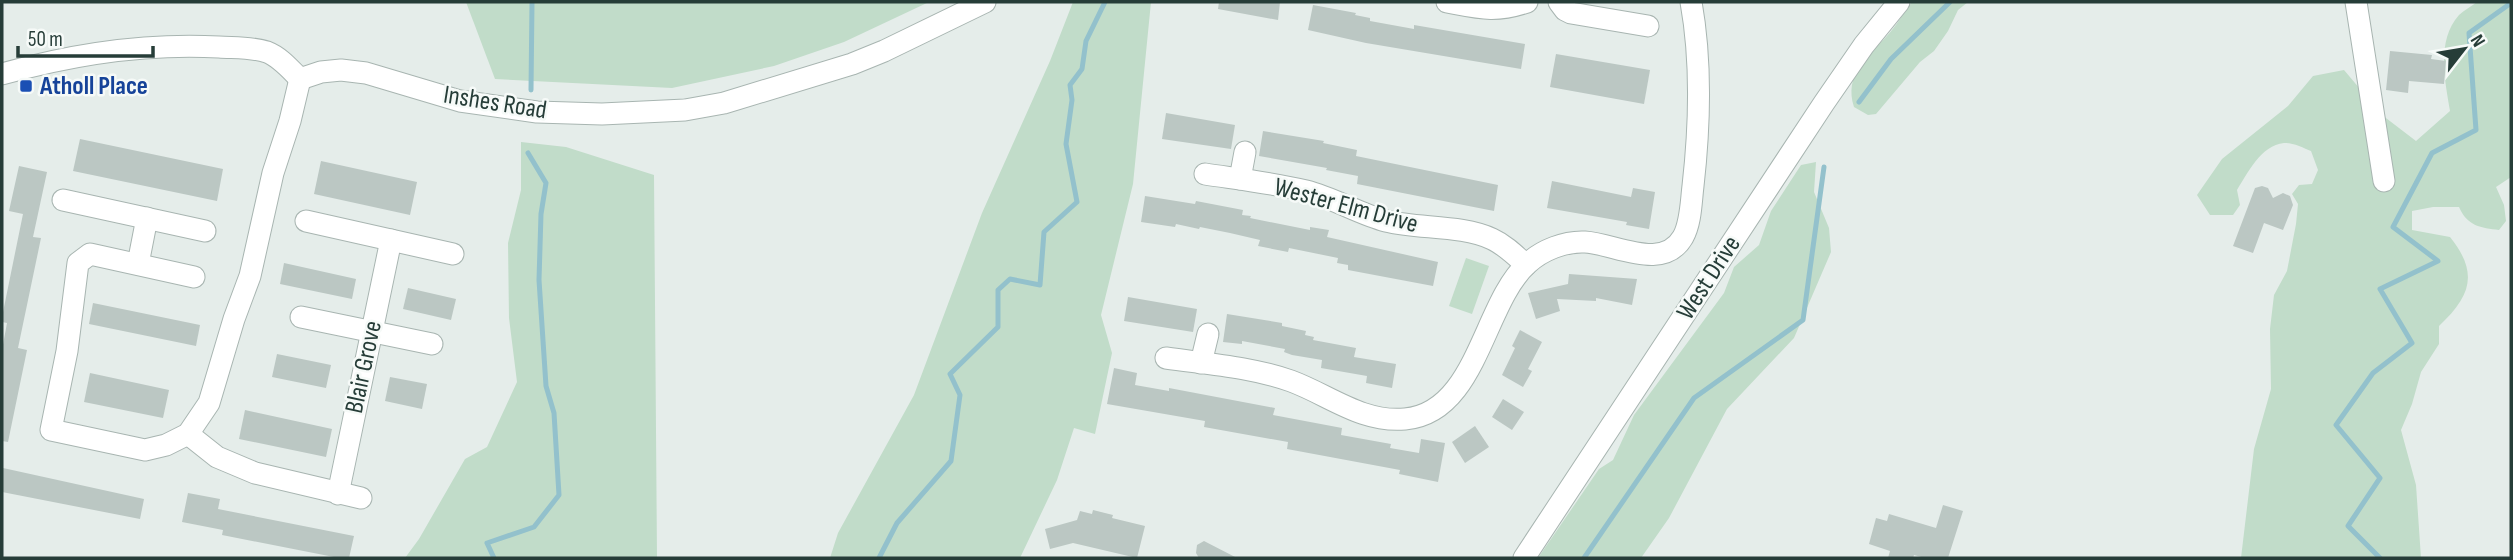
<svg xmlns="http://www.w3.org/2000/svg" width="2513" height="560" viewBox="0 0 2513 560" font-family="'Sofia Sans Condensed',sans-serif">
	<rect width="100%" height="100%" fill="#e5edea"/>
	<g fill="#c1dcc9">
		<polygon points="466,2 929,2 844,42 774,66 672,88 495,79"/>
		<polygon points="1073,2 1151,2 1133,184 1101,315 1112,353 1095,434 1074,428 1057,480 1020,558 830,558 838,533 914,395 982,213 1050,61"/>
		<path d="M1912,2H1968L1958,10L1948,31L1934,51L1920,62L1876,114L1868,115L1854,107C1844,75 1866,58 1886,37C1896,27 1903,13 1912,2Z"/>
		<path d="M2477,2H2511V177L2496,187L2504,205L2506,221L2499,230C2481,228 2467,226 2459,207H2433L2412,211V230L2450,237C2479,273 2471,296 2439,326V344L2421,372L2412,404L2401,430L2416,485L2421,558H2241L2254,449L2271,389L2270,329L2274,295L2287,271L2296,224L2298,204L2292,194L2299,185L2312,184L2318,170L2311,151C2304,148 2292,142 2284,143C2261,145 2247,174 2237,190L2240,205L2233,215H2210L2197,195L2222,159L2288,106L2313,76L2344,70L2382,115L2416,141L2450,111C2445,80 2436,41 2459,15C2464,10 2472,6 2477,2Z"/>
		<polygon points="521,142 566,147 654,175 657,558 405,558 419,539 465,459 487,447 517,382 509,318 508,243 521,190"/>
		<polygon points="1816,162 1814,192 1829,228 1831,252 1794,338 1727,409 1669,518 1641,558 1538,558 1599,469 1613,460 1634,415 1724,293 1734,267 1759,245 1771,211 1801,165"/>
		<polygon points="1466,258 1489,266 1472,314 1449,306"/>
	</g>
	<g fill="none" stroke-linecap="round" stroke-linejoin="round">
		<g stroke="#93c1cc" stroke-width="5">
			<polyline points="531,90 532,2"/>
			<polyline points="1859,102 1891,59 1950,2"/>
			<polyline points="494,558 487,543 534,527 559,495 554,413 546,386 539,280 541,214 546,183 528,153"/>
			<polyline points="879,558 897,523 951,461 960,395 950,374 998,327 998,290 1010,279 1040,285 1044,232 1077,202 1066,144 1072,100 1070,85 1082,69 1086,41 1105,2"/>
			<polyline points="1584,558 1694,398 1803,320 1824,167"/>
			<polyline points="2380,558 2348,526 2380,478 2336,425 2373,373 2412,343 2380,289 2438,261 2393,227 2432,153 2476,130 2469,33 2511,3"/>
		</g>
	</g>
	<g fill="#bbc7c3">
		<polygon points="1219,2 1280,2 1278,20 1218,9"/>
		<polygon points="1313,5 1356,13 1355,15 1370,18 1370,21 1414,29 1414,25 1525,44 1521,69 1366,43 1308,30"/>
		<polygon points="2390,51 2432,55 2431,59 2446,61 2444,84 2409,81 2408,93 2386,90"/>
		<polygon points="1556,54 1650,70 1644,104 1550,87"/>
		<polygon points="1166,113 1235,125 1231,149 1162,139"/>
		<polygon points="1263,131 1324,141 1323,143 1357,150 1356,156 1498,185 1494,211 1357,184 1358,176 1326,170 1327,168 1259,156"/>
		<polygon points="80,139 223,169 217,201 73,171"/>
		<polygon points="321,161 417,182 410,215 314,194"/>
		<polygon points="19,166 47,172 33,237 41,238 18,348 27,350 8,442 2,441 2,350 7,323 2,322 2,317 23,214 9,211"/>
		<polygon points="1552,181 1631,197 1633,188 1655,192 1649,229 1626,225 1627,222 1547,208"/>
		<polygon points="2262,186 2268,188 2273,198 2283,193 2290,196 2293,205 2283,230 2264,223 2253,253 2233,246 2255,188"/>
		<polygon points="1145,196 1195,204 1196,201 1243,210 1242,215 1251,216 1250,218 1310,230 1310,227 1329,230 1327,237 1438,262 1433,286 1348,270 1348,265 1337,263 1338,258 1289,248 1288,252 1258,246 1260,240 1230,233 1200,227 1199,229 1176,224 1175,227 1141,222"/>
		<polygon points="284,263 356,279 352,299 280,284"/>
		<polygon points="1569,274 1637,279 1632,305 1596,298 1596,301 1557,299 1560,311 1536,319 1528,293 1568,284"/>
		<polygon points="408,288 456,299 451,320 403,309"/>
		<polygon points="1128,297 1197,309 1193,332 1124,321"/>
		<polygon points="93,303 200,325 196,346 89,324"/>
		<polygon points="1227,314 1282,323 1282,326 1306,331 1305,335 1314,337 1313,340 1356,348 1354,357 1396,364 1392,388 1366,383 1367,376 1321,368 1322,360 1292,355 1284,352 1285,349 1242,341 1242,344 1223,342"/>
		<polygon points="1520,330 1542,342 1528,369 1532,371 1523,387 1502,375 1515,348 1512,346"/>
		<polygon points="277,354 331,365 326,388 272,377"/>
		<polygon points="1114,368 1137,373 1135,385 1169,391 1169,388 1275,408 1273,415 1342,428 1341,435 1391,444 1390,448 1419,453 1421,439 1445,443 1438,482 1399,474 1400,470 1287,449 1288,442 1204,427 1205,421 1107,404"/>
		<polygon points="90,373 169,390 163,418 84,402"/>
		<polygon points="390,377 427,384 422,409 385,401"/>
		<polygon points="1503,399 1524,412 1512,430 1492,417"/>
		<polygon points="245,410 332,429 326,457 239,439"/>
		<polygon points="1475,426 1489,447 1465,463 1452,442"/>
		<polygon points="3,468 144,499 140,519 2,492"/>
		<polygon points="188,493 220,499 218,509 354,536 349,558 339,558 222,535 223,530 182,522"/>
		<polygon points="1943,505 1963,511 1948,558 1925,558 1914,555 1913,558 1888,558 1890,551 1869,544 1876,518 1887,521 1889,514 1936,528"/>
		<polygon points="1093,510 1113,515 1112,518 1145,526 1137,558 1073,543 1050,549 1045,529 1077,520 1080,511 1092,514"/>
		<polygon points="1204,541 1237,558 1199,558 1196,553 1197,545"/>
	</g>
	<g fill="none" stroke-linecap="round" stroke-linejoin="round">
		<g stroke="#a8b5b1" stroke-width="23">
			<g id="minor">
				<path d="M1447,2C1479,8 1495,13 1527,2"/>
				<polyline points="1559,2 1565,10 1571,13 1648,26"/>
				<polyline points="2356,2 2384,181"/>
				<path d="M2,74C73,54 145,43 219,47C235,48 252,47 267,52C280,57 290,69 300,79L321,72L341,70L366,73L460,101L537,112L602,114L685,110L724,103L852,64L884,51L985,2"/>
				<path d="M1205,174C1238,179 1273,183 1306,191C1334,198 1359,214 1386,221C1419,229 1462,225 1492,239C1505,245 1515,255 1526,265"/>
				<polyline points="1240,179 1245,152"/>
				<polyline points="63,200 205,231"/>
				<polyline points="306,221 453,254"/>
				<polyline points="138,264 147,218"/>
				<polyline points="194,277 90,254 78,263 67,351 51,430 145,450 166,445 188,434 209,403 234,319 250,276 273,173 290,121 300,79"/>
				<polyline points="301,317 432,344"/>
				<path d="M1166,358C1208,364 1251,367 1291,381C1329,395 1362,423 1405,419C1477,413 1483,304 1527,264C1542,250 1565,241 1585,242C1616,244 1663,272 1683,237C1691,223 1691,202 1693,186C1700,124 1702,63 1691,2"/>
				<polyline points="1201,363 1208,334"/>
				<polyline points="188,434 217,457 255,473 361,498"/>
				<polyline points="338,494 391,240"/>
				<polyline points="1524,558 1824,103 1864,45 1899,2"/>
			</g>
		</g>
		<use href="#minor" stroke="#fff" stroke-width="21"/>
	</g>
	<rect fill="#1a4fb4" stroke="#f6faf8" stroke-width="2.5" x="19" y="79" width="14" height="14" rx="3.5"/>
	<g text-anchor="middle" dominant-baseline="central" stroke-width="5" stroke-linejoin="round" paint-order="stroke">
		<g font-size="26" font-weight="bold" fill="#164399" stroke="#f6faf8" text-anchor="start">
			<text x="40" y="86">Atholl Place</text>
		</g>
		<g font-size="26" fill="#263d38" stroke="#f6faf8">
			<text transform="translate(495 103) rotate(9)">Inshes Road</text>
			<text transform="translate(1346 206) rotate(15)">Wester Elm Drive</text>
			<text transform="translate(1709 278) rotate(-57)">West Drive</text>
			<text transform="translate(364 367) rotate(-78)">Blair Grove</text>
		</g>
	</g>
	<rect width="2513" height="560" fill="none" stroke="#263d38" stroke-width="7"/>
	<g transform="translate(2464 49) rotate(59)" stroke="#f6faf8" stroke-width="5" paint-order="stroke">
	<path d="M0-5L12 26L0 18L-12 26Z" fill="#263d38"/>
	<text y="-10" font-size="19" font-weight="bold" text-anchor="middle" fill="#263d38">N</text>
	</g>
	<path d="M18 46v10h135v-10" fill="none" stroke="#263d38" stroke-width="3.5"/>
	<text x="28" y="46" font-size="21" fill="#263d38" stroke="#f6faf8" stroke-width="5" paint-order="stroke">50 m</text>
</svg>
